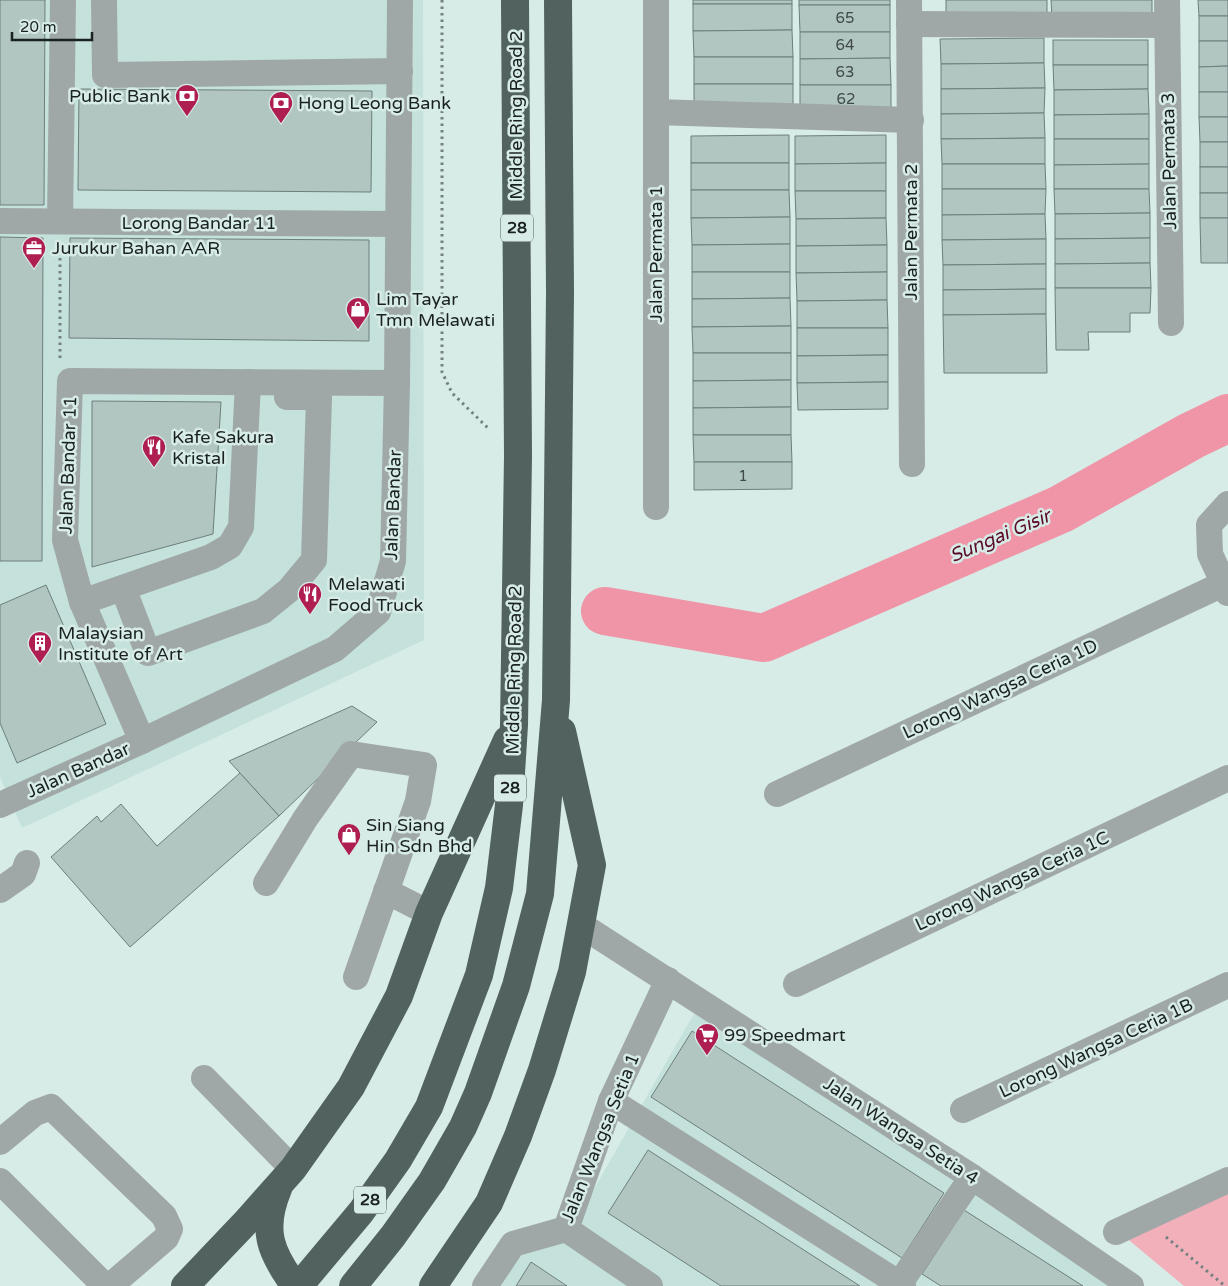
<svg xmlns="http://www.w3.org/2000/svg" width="1228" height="1286" viewBox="0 0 1228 1286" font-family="'Varela Round',sans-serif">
	<rect width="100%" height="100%" fill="#d7ebe7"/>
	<g fill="#c4e1dc">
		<polygon points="0,0 423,0 424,640 22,828 0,777"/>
		<polygon points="696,1010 1113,1286 497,1286 519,1253 565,1240"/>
	</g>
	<polygon fill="#f2b0bb" points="1228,1186 1228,1286 1184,1286 1124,1236"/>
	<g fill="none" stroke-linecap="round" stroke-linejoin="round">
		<polyline stroke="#ef95a7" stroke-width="48" points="605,611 764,638 1061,509 1191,436 1228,418"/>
	</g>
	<g fill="#b1c5c1" stroke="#6d7f7c">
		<polygon points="0,0 45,0 44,205 0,205"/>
		<rect x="693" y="0" width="99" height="4"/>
		<rect x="799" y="0" width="91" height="5"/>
		<polygon points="946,0 1047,0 1047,19 946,20"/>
		<polygon points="1051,0 1152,0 1152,18 1052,18"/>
		<polygon points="1198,0 1228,0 1228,16 1199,16"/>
		<polygon points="693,4 792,4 792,30 693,31"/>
		<polygon points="799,5 890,5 890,32 800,32"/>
		<rect x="1199" y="16" width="29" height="25"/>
		<polygon points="792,30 793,57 694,57 693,31"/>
		<polygon points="800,32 890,32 890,58 800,59"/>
		<polygon points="1044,38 1044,63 941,64 940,39"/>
		<rect x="1053" y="40" width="95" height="25"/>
		<polygon points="1199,41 1228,41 1228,66 1199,67"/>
		<rect x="694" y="57" width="99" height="27"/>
		<polygon points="890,58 891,85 800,85 800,59"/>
		<polygon points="1044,63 1045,88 941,89 941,64"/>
		<polygon points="1053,65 1148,65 1148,89 1054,90"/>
		<polygon points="1228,66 1228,92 1199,92 1199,67"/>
		<polygon points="694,84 793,84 793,110 694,111"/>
		<rect x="800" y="85" width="91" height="27"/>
		<polygon points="1045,88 1044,113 941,114 941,89"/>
		<polygon points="79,89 372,91 371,192 78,190"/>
		<polygon points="1148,89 1149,114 1054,115 1054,90"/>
		<rect x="1199" y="92" width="29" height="25"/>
		<polygon points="1044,113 1045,138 941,139 941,114"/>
		<polygon points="1149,114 1149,139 1054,139 1054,115"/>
		<polygon points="1199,117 1228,117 1228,142 1200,142"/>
		<polygon points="789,135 789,163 691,163 691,136"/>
		<polygon points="886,135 886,163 795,164 795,136"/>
		<polygon points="1045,138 1045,164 942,164 941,139"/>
		<polygon points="1054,139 1149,139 1149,164 1054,165"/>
		<rect x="1200" y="142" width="28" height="25"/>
		<rect x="691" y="163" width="98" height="27"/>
		<polygon points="886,163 886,191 795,191 795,164"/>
		<polygon points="942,164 1045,164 1046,189 942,189"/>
		<polygon points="1149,164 1149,189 1054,189 1054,165"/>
		<rect x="1200" y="167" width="28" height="26"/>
		<polygon points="942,189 1046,189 1045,214 942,215"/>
		<polygon points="1054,189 1149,189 1150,213 1055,214"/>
		<polygon points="691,190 789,190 790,217 691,218"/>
		<polygon points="795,191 886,191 886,218 796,219"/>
		<rect x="1200" y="193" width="28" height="25"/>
		<polygon points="1150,213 1150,238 1055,239 1055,214"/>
		<polygon points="1045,214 1046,239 942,240 942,215"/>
		<polygon points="790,217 790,244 692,245 691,218"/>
		<polygon points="886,218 887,245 796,246 796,219"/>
		<polygon points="1200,218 1228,218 1228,263 1201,263"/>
		<polygon points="0,237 43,238 42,561 0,561"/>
		<polygon points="70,238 369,240 369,341 69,338"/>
		<polygon points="1150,238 1150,263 1055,264 1055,239"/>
		<polygon points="1046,239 1046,264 943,265 942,240"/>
		<polygon points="790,244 790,272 692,272 692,245"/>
		<polygon points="887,245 887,272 796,273 796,246"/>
		<polygon points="1150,263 1151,288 1055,288 1055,264"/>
		<polygon points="1046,264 1046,289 943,290 943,265"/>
		<polygon points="692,272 790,272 790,298 692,299"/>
		<polygon points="887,272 887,300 797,301 796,273"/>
		<polygon points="1055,288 1151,288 1150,313 1130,313 1130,332 1088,332 1089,350 1056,350"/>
		<polygon points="1046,289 1046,314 943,315 943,290"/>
		<polygon points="790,298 791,326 692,327 692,299"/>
		<polygon points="887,300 888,328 797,328 797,301"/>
		<polygon points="1046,314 1047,373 944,373 943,315"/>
		<polygon points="791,326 791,353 693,353 692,327"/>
		<polygon points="797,328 888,328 888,355 797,356"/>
		<polygon points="693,353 791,353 791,380 693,381"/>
		<polygon points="888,355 888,382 797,383 797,356"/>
		<polygon points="791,380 791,407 693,408 693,381"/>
		<polygon points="888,382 888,409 798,410 797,383"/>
		<polygon points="92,401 221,402 213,534 92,567"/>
		<polygon points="791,407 791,435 693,435 693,408"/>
		<polygon points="693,435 791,435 792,462 694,462"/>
		<polygon points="694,462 792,462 792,489 694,490"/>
		<polygon points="46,585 106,724 17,763 0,723 0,605"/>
		<polygon points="352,706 377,722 279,816 229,761"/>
		<polygon points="240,773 279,816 130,947 51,857 97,816 101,822 121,804 157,846"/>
		<polygon points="692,1031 944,1193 902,1258 651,1097"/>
		<polygon points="648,1150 860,1286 721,1286 608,1213"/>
		<polygon points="964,1210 1083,1286 941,1286 922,1274"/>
		<polygon points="531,1262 567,1286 516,1286"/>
	</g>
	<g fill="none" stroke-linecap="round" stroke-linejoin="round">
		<g stroke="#74827f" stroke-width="3" stroke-dasharray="2.5 4" stroke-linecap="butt">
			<polyline points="442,0 442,372 452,393 490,430"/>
			<polyline points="60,358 60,247"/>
			<polyline points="1166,1237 1225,1286"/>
		</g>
		<g stroke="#a0a8a7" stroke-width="26">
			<polyline points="104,0 105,75 400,71"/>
			<polyline points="656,0 656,507"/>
			<polyline points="909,0 912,464"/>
			<polyline points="1167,0 1171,323"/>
			<polyline points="909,24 1166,25"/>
			<polyline points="656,112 911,120"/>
			<polyline points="0,221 398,224"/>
			<polyline points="60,221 63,0"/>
			<polyline points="1228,504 1209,525 1210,554 1228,593"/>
			<polyline points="123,588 148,653 263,611 289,590 314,560 319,397 287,397"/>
			<polyline points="82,602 211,557 230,546 241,527 248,382"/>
			<polyline points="142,741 82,602 65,540 70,381 397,383"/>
			<polyline points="777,794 1223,584"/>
			<polyline points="0,805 142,741 335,649 378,612 393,561 397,383 400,0"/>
			<polyline points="266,883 305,819 351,754 424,765 418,801 356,977"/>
			<polyline points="0,890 23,874 27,863"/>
			<polyline points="386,891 429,913"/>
			<polyline points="581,925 972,1177 1131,1286"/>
			<polyline points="796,984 1228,778"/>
			<polyline points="204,1078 293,1169"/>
			<polyline points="611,1101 903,1286"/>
			<polyline points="963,1110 1228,985"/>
			<polyline points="0,1142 35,1113 51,1107 164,1216 170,1229 166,1238 110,1286"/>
			<polyline points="0,1181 105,1286"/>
			<polyline points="566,1229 611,1101 668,980"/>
			<polyline points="566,1229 650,1286"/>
			<polyline points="1116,1232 1228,1180"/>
			<polyline points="485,1286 513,1244 566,1229"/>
			<polyline points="898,1286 972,1177"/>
		</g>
		<g stroke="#51625f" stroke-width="28">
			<path d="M278,1189C261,1230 270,1252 295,1286"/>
			<polyline points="185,1286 245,1223 293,1169 351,1087 399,996 429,913 507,740"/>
			<polyline points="299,1286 361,1212 398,1160 429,1107 479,975 499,888 509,805 514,725 518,456 515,0"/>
			<polyline points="353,1286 393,1236 432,1181 463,1127 478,1093 516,986 540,894 556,700 560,293 558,0"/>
			<polyline points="433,1286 489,1203 518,1136 542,1070 572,972 592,865 562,731"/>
		</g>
	</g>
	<defs>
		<g id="bank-pin" transform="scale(1.25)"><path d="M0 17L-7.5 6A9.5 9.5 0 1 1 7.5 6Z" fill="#af1e50" stroke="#d7ebe7"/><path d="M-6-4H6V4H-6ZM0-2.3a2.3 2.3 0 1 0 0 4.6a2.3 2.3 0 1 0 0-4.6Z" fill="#fff"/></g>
		<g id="office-pin" transform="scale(1.25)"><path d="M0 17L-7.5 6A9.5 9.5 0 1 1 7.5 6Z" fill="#af1e50" stroke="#d7ebe7"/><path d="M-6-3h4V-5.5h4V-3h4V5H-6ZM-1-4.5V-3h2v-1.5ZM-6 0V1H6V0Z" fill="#fff"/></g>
		<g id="shop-pin" transform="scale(1.25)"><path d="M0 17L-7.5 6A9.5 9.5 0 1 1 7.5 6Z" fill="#af1e50" stroke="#d7ebe7"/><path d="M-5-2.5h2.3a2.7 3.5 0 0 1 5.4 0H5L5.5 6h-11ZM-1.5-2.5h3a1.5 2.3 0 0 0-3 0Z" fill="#fff"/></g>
		<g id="restaurant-pin" transform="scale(1.25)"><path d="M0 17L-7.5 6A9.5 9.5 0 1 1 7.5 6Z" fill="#af1e50" stroke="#d7ebe7"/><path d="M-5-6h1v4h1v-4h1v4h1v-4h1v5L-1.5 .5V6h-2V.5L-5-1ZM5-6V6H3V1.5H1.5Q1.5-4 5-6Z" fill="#fff"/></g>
		<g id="building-pin" transform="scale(1.25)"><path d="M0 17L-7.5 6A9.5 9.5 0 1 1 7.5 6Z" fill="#af1e50" stroke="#d7ebe7"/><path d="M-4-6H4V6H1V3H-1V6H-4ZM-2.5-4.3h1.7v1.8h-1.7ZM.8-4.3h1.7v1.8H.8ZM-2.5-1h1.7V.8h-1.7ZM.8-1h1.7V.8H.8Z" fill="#fff"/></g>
		<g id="supermarket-pin" transform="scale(1.25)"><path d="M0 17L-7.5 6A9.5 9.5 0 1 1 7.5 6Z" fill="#af1e50" stroke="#d7ebe7"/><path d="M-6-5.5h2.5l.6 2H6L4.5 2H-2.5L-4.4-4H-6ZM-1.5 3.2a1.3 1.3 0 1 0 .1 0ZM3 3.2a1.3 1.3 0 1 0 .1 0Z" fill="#fff"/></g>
	</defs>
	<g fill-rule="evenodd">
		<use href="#bank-pin" x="187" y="96"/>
		<use href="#bank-pin" x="281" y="103"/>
		<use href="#office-pin" x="34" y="248"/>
		<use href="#shop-pin" x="358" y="309"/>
		<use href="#restaurant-pin" x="154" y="447"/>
		<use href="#restaurant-pin" x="310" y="594"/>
		<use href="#building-pin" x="40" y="643"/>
		<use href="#shop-pin" x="349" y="835"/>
		<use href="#supermarket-pin" x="707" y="1035"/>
	</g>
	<g text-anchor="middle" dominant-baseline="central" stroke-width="5" stroke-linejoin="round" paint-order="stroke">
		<g font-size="15" fill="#404b48">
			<text x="845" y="18">65</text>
			<text x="845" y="45">64</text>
			<text x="845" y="72">63</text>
			<text x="846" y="99">62</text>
			<text x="743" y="476">1</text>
		</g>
		<g fill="#d7ebe7" stroke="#535e5c" stroke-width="1">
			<rect x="501" y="214.5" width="32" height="27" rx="4"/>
			<rect x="494" y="774.5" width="32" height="27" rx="4"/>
			<rect x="354" y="1186.5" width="32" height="27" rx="4"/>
		</g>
		<g font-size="16" font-weight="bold" fill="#1a2220">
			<text x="517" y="228">28</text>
			<text x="510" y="788">28</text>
			<text x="370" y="1200">28</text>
		</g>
		<g font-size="18" fill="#1a2220" stroke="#d7ebe7" text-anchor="start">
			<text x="170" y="96" text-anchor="end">Public Bank</text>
			<text x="298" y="103">Hong Leong Bank</text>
			<text x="52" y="248">Jurukur Bahan AAR</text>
			<text x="376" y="299">Lim Tayar<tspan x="376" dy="21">Tmn Melawati</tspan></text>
			<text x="172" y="437">Kafe Sakura<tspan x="172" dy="21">Kristal</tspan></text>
			<text x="328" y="584">Melawati<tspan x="328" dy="21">Food Truck</tspan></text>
			<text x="58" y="633">Malaysian<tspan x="58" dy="21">Institute of Art</tspan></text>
			<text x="366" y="825">Sin Siang<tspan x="366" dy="21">Hin Sdn Bhd</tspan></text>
			<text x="724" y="1035">99 Speedmart</text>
		</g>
		<g font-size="18" fill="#1a2220" stroke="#d7ebe7">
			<text transform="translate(516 115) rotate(-90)">Middle Ring Road 2</text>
			<text transform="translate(1169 161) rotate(-91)">Jalan Permata 3</text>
			<text x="199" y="223">Lorong Bandar 11</text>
			<text transform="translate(911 232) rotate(-90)">Jalan Permata 2</text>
			<text transform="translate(656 254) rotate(-90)">Jalan Permata 1</text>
			<text transform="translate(68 465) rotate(-88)">Jalan Bandar 11</text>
			<text transform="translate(393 505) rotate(-88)">Jalan Bandar</text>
			<text transform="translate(514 670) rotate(-89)">Middle Ring Road 2</text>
			<text transform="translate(1000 689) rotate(-25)">Lorong Wangsa Ceria 1D</text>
			<text transform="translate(78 770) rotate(-24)">Jalan Bandar</text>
			<text transform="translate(1012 881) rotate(-25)">Lorong Wangsa Ceria 1C</text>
			<text transform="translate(1096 1048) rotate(-25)">Lorong Wangsa Ceria 1B</text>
			<text transform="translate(901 1131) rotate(33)">Jalan Wangsa Setia 4</text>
			<text transform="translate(600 1138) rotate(-68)">Jalan Wangsa Setia 1</text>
		</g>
		<g font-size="19" font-style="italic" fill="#5a0a25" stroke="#d7ebe7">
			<text transform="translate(1000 536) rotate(-23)">Sungai Gisir</text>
		</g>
	</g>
	<path d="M12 32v8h80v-8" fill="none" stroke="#1a2220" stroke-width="2.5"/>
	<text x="20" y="32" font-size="15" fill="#1a2220" stroke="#d7ebe7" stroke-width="4" paint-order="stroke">20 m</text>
</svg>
